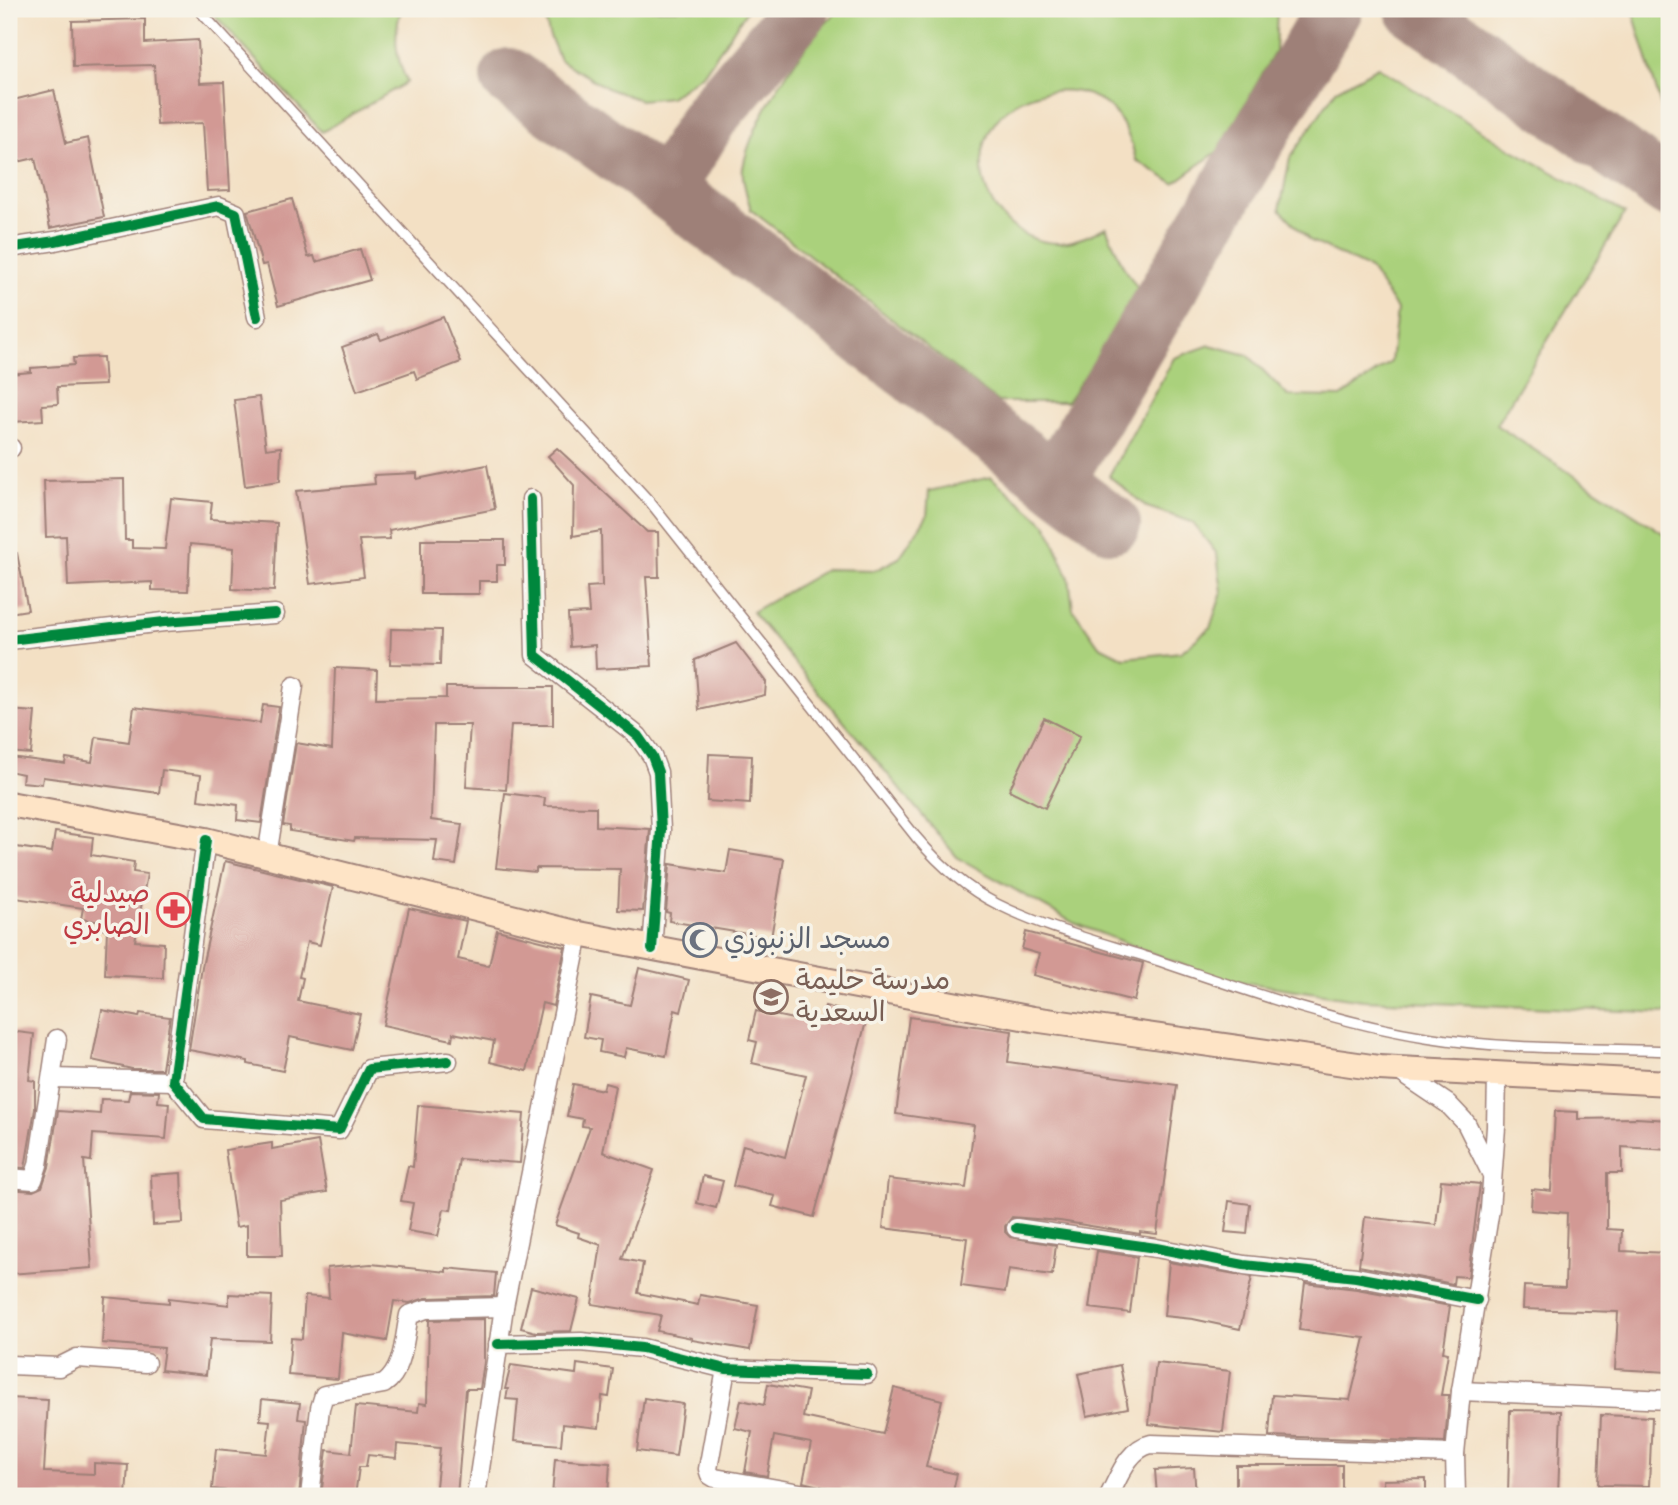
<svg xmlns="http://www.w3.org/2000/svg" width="1678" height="1505" viewBox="0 0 1678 1505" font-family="Mynerve,'Playpen Sans Arabic',sans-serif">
	<rect width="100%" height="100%" fill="#f7f3e8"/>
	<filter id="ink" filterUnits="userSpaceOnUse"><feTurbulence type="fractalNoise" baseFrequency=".0143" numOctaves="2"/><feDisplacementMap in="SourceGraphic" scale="14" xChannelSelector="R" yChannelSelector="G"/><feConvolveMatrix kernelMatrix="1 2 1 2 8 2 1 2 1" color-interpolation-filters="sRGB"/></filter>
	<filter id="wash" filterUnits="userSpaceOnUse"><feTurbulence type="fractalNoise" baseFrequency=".00686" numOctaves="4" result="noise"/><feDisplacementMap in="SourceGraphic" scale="28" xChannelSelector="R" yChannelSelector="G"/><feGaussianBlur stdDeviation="1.57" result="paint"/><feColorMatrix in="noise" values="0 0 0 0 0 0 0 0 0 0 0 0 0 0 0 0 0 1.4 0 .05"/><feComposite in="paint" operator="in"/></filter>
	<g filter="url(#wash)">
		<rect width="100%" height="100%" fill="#f3e0c4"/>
		<g fill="#aad17c" stroke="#7a7854" stroke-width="2">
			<path d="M209,9H401C393,39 395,54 407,82L322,132Z"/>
			<polygon points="543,9 748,9 704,73 670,97 640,100 609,89 560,60 549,34"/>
			<path d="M840,9H1274L1277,11L1275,52L1218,151L1174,183L1136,160C1128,127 1114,99 1078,92C1032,84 986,110 982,160C979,203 1017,245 1061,243C1078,241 1091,235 1106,227L1123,266L1141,293L1067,402H998L751,210C748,198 741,180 743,168C752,118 803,43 840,9Z"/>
			<polygon points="1632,9 1669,9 1669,113 1662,109"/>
			<polygon points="1378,67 1508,147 1625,213 1496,425 1669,537 1669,1013 1363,1000 1215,978 1074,923 957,857 752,612 827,569 876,570 899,558 927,516 929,491 991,477 1047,525 1069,578 1073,609 1098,645 1124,658 1181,652 1210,628 1222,592 1217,554 1192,522 1147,507 1109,476 1174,358 1210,345 1248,355 1288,396 1341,397 1391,362 1397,309 1370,269 1309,240 1280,209 1290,158 1336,90"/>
		</g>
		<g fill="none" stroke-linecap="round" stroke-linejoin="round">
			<g stroke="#9e8078" stroke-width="58">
				<polyline points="1414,9 1669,189"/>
				<polyline points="509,77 666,189 1112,524"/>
				<polyline points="666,189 711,115 801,9"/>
				<polyline points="1055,482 1334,9"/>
			</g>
		</g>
		<g id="blocks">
			<g fill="#d29994">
				<polygon points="145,19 145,43 198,40 200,83 224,82 230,190 207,191 203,123 157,125 154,65 73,67 72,21"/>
				<polygon points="54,90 66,143 88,138 104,217 50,228 35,158 9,164 9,101"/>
				<polygon points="292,199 308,257 314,256 316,262 360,249 370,280 278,306 267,264 262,265 247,211"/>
				<polygon points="443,317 461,362 417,379 414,371 357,391 342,347 378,334 381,340"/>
				<polygon points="103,357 105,385 57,387 58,404 42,405 43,420 12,422 9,374 31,372 31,368 74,365 73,358"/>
				<polygon points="259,397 266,449 281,447 280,481 245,486 234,400"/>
				<polygon points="557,448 647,532 658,532 659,577 646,577 652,666 596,669 595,645 570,647 568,614 589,613 587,587 602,586 601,531 573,536 574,485 548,456"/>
				<polygon points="487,465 495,509 389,530 390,539 359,540 364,577 310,584 296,491 375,484 374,475 417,473 417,479"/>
				<polygon points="124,479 125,540 132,540 132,548 165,549 171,498 212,502 210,519 277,523 274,591 232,589 234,548 190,544 188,591 152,590 152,582 68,586 66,536 46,537 44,481"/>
				<polygon points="421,540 505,540 505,565 497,565 497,581 479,581 479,594 421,594"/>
				<polygon points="17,553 28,610 9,613 9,554"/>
				<polygon points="391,629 441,630 440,665 390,664"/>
				<polygon points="736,643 766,682 765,695 699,710 695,660"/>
				<polygon points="335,668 377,670 376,699 446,698 446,687 553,687 553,725 511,725 506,790 466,787 470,725 434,725 431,820 462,824 456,865 434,862 437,840 355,838 354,841 290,831 290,826 283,825 296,743 332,749"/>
				<polygon points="263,705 279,707 261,823 237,820 238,805 198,800 201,775 162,770 159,793 43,777 42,784 22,782 23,774 9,771 9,757 65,764 66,758 92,762 96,737 129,742 134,707 260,723"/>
				<polygon points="9,710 35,712 31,754 9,752"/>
				<polygon points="1044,718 1080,736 1045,808 1009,790"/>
				<polygon points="709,754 752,756 750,804 707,801"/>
				<polygon points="505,793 545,798 544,806 596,807 596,826 650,829 643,911 618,910 620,869 536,868 536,872 496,868"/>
				<polygon points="55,832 93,837 91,855 134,862 133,872 147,874 135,941 164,943 163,978 105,975 107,930 102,929 103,922 81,919 83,908 9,897 9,846 52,852"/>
				<polygon points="730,850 784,859 771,938 669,921 670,913 666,912 670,864 726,873"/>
				<polygon points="225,861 333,887 320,945 307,942 299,977 303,978 298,1001 360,1014 352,1050 290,1037 283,1071 248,1064 248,1061 189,1050 202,967"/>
				<polygon points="409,908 466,921 458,959 489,966 497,930 565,947 553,1006 542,1003 527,1071 490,1062 494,1041 453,1033 452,1040 383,1025"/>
				<polygon points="1026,932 1143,963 1134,1001 1033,975 1039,954 1022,949"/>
				<polygon points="639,968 689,980 681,1012 675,1010 666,1056 626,1048 624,1057 599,1052 601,1040 584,1037 591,997 630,1005"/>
				<polygon points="825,1006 867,1018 814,1217 772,1206 775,1196 733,1186 743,1145 785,1157 806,1075 752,1063 757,1042 749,1040 756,1011 820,1025"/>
				<polygon points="102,1010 139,1017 140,1013 170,1017 162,1069 132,1069 92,1060"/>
				<polygon points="909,1017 1012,1031 1008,1062 1177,1085 1157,1234 1140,1232 1140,1234 1060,1221 1012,1217 1005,1226 1005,1232 1010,1237 1056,1245 1052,1275 1009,1269 1005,1292 961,1286 967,1238 883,1228 888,1179 966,1188 974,1125 896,1114"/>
				<polygon points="9,1031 34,1034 29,1080 35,1081 35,1109 25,1168 9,1167"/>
				<polygon points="605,1083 615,1086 603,1152 654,1170 622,1259 643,1263 638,1293 698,1305 700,1295 758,1305 750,1350 692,1340 692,1338 657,1331 661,1315 592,1304 601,1245 578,1237 579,1233 555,1225 590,1127 582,1126 583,1119 567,1116 573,1084 603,1090"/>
				<polygon points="130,1091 159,1092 158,1102 169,1103 166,1139 93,1134 91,1161 84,1160 92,1268 9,1274 9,1189 33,1191 42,1187 49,1167 58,1111 100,1114 101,1099 128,1100"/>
				<polygon points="418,1105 524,1114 520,1163 459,1159 451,1210 444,1209 438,1236 408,1231 413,1203 401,1201 408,1166 413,1167"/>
				<polygon points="1555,1111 1578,1112 1578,1119 1636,1118 1669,1120 1669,1150 1622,1147 1622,1173 1607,1173 1607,1229 1622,1230 1621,1251 1669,1253 1669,1372 1615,1369 1618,1312 1523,1309 1524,1286 1565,1288 1567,1213 1531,1210 1532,1189 1551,1191"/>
				<polygon points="318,1141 327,1192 280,1200 282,1256 247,1256 247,1225 236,1227 225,1150 272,1143 272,1149"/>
				<polygon points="181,1173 183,1223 153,1225 151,1175"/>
				<polygon points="703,1176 723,1181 716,1208 697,1203"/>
				<polygon points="1441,1180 1480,1184 1468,1277 1454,1276 1453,1284 1359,1266 1365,1217 1436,1225"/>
				<polygon points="1229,1201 1250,1204 1247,1234 1225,1232"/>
				<polygon points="1097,1251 1137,1257 1130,1313 1089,1308"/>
				<polygon points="1169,1262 1252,1277 1240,1329 1193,1319 1164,1316"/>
				<polygon points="371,1264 446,1272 446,1268 496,1273 494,1296 426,1298 410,1303 394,1301 387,1341 342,1333 338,1379 288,1375 291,1338 302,1339 305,1296 329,1298 327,1268"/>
				<polygon points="1305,1283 1357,1289 1450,1306 1443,1352 1448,1353 1441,1395 1449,1395 1445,1442 1269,1436 1272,1395 1350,1400 1365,1338 1299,1330"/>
				<polygon points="531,1287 579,1299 571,1331 536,1332 521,1328"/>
				<polygon points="229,1294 272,1296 270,1341 210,1339 206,1375 161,1370 164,1348 102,1343 105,1297 169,1303 169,1298 229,1305"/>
				<polygon points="484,1319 484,1362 480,1389 466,1389 457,1496 435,1496 440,1448 397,1444 396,1458 368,1455 366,1467 359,1467 355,1496 321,1496 327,1450 351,1453 356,1406 418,1412 419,1403 427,1404 429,1320"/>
				<polygon points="1156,1363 1230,1371 1223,1432 1149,1424"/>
				<polygon points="577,1364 613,1369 609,1397 602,1396 599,1428 563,1424 561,1445 514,1441 518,1400 506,1399 508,1389 505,1389 511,1365 576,1374"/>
				<polygon points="1120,1365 1128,1408 1087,1416 1078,1374"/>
				<polygon points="768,1384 808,1391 803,1417 883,1434 894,1388 942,1400 926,1467 957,1474 952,1496 930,1496 909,1492 908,1496 887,1496 841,1488 840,1491 803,1482 811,1443 774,1436 767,1476 745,1472 752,1432 735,1428 741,1400 764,1405"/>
				<polygon points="9,1398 48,1400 44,1472 94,1474 94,1463 128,1465 126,1496 10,1496 12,1463 9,1463"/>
				<polygon points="644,1398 683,1404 676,1456 637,1451"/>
				<polygon points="262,1399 300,1403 298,1419 306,1420 299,1496 271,1496 212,1489 216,1449 266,1454 270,1421 260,1420"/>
				<polygon points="1510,1410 1561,1411 1558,1496 1508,1496"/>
				<polygon points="1601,1415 1652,1417 1649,1486 1598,1485"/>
				<polygon points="555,1459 610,1463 608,1496 552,1496"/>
				<rect x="1236" y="1465" width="106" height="31"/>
				<polygon points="1194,1468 1196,1496 1157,1496 1155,1470"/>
				<polygon points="1426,1479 1426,1496 1384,1496 1383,1480"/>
			</g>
		</g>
	</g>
	<g filter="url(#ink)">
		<use href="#blocks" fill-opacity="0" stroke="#9e8078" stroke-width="2"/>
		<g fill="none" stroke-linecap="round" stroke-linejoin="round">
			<g stroke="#9e8078" stroke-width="12">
				<path id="lane" d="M198,9L650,502L916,837C939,864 965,888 997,904C1047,929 1104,943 1156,960C1245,990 1333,1022 1426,1037C1506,1050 1589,1048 1669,1051"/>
			</g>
			<g stroke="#9e8078" stroke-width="21">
				<g id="street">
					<polyline points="9,248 55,241 219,206 236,213 257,317"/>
					<polyline points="9,448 11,448"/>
					<polyline points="531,499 535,655 638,736 652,756 658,772 661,830 652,949"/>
					<polyline points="9,640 164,622 275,614"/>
					<polyline points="206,840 173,1081 204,1119 339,1130 369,1069 448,1061"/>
					<polyline points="267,856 294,686"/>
					<polyline points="1396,1069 1448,1104 1466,1123 1492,1175"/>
					<polyline points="52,1078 173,1081"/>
					<polyline points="9,1178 33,1180 38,1165 57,1039"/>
					<polyline points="1016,1228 1156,1248 1244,1265 1356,1277 1477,1300"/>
					<polyline points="498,1344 581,1342 642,1348 726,1369 867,1374"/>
					<polyline points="9,1365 59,1367 77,1358 146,1363"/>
					<polyline points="726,1369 708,1469 710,1475 715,1478 817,1496"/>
					<polyline points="1461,1391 1669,1400"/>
					<path d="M310,1496L320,1408L324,1395L384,1384C404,1370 404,1338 409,1315L426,1309L504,1307"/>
					<polyline points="476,1496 504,1307 579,934"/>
					<path d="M1109,1496C1119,1477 1128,1449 1151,1444L1455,1454"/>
					<polyline points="1456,1496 1455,1454 1461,1391 1490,1209 1496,1127 1497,1075"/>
				</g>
			</g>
			<g stroke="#9e8078" stroke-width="28">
				<polyline id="secondary" points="9,804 206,840 579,934 1033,1019 1379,1068 1669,1083"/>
			</g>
			<use href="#lane" stroke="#fff" stroke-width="9"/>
			<use href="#street" stroke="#fff" stroke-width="18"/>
			<use href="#secondary" stroke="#fee4c6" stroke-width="24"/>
			<g stroke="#f7f3e8" stroke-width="15">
				<g id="cycleway">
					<polyline points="9,248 55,241 219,206 236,213 257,317"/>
					<polyline points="531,499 535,655 638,736 652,756 658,772 661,830 652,949"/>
					<polyline points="9,640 164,622 275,614"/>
					<polyline points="206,840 173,1081 204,1119 339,1130 369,1069 448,1061"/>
					<polyline points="1016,1228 1156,1248 1244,1265 1356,1277 1477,1300"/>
					<polyline points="498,1344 581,1342 642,1348 726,1369 867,1374"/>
				</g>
			</g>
			<use href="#cycleway" stroke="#00873e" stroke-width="10"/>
		</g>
	</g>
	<defs>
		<g id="pharmacy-ring" transform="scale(1.75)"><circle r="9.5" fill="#f7f3e8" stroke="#e0444e" stroke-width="1.5"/><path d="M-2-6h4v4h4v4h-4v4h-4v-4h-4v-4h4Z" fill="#e0444e"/></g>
		<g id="mosque-ring" transform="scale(1.75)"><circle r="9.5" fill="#f7f3e8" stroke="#6b7280" stroke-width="1.5"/><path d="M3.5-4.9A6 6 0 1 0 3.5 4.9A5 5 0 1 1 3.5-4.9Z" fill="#6b7280"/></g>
		<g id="school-ring" transform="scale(1.75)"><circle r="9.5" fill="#f7f3e8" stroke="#8d6e63" stroke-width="1.5"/><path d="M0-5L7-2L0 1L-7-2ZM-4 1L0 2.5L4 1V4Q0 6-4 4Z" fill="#8d6e63"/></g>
	</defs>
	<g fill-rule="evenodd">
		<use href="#pharmacy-ring" x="174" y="910"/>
		<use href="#mosque-ring" x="700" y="940"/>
		<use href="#school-ring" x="771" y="997"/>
	</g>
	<g text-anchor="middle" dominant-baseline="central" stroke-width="7" stroke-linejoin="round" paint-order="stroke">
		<g font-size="28" fill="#be3a42" stroke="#f7f3e8" text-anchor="end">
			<text x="150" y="894">صيدلية<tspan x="150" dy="32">الصابري</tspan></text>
		</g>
		<g font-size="28" fill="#5b616d" stroke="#f7f3e8" text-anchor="start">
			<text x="724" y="940">مسجد الزنبوزي</text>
		</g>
		<g font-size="28" fill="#785e54" stroke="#f7f3e8" text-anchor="start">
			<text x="796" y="981">مدرسة حليمة<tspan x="796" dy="32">السعدية</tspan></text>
		</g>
	</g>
	<rect width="1678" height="1505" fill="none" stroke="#f7f3e8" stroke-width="35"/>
</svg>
